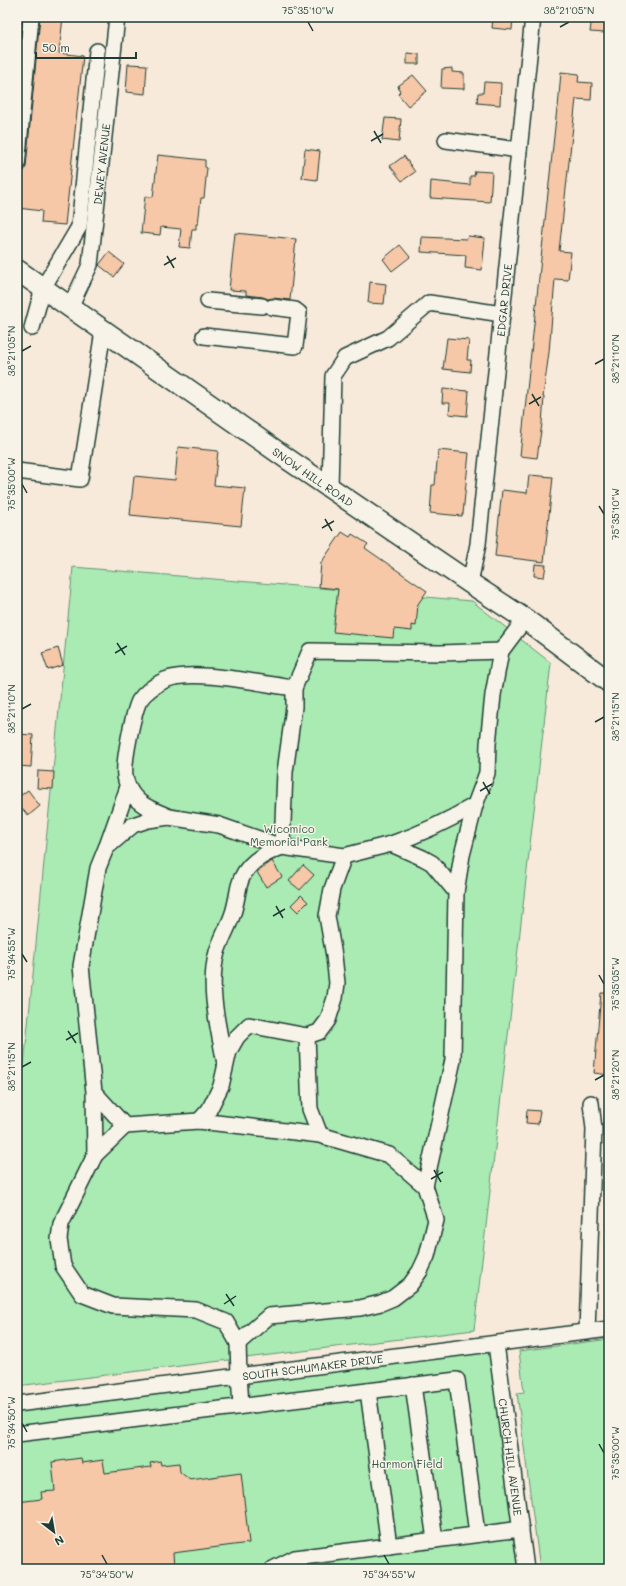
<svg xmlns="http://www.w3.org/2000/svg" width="626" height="1586" viewBox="0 0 626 1586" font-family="Mali,sans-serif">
	<rect width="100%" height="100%" fill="#f7eadb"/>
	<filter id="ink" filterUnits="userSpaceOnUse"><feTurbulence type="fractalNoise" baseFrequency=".025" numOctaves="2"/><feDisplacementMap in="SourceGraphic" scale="8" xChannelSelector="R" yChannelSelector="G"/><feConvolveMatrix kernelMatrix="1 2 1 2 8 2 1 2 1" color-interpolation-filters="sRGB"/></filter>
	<g filter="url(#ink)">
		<g fill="#aaeab3" stroke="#649474">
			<polygon points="73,567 472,601 551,663 474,1330 17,1386 17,1137"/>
			<polygon points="609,1339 609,1569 540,1569 517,1393 524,1392 519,1351"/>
			<polygon points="496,1344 531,1569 17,1569 17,1409"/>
		</g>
		<g fill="#f7c8a7" stroke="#1f3d34">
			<polygon points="40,17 63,17 59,53 83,56 65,225 41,223 42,211 18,208 22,173 26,167"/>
			<polygon points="493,17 513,17 512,30 492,28"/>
			<polygon points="592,17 607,17 606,33 590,32"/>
			<polygon points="407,53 419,54 419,64 407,64"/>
			<polygon points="128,64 147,65 145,94 126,92"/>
			<polygon points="452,68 452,72 464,73 464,89 441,88 442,69"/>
			<polygon points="561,72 579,74 578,82 592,83 591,100 576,99 559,251 571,252 568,280 555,279 549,352 543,397 544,397 542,424 537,458 520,456 557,108 558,108"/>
			<polygon points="413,75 427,91 408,106 398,94 400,92 398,86"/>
			<polygon points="484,82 501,83 500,105 477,103 478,93 483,93"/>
			<polygon points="385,118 401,119 399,142 382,140"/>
			<polygon points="305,149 320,151 317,180 302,178"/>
			<polygon points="158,155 205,160 205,167 207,168 204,198 201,198 198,224 196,224 196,229 192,229 190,248 179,247 181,229 161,227 160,235 141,233 145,196 153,197"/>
			<polygon points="404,156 415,172 402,181 390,166"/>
			<polygon points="475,171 492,172 490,202 430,198 431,181 470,185 470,176 474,176"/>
			<polygon points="235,233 296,239 290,300 273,298 268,299 263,297 246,295 246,291 229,290"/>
			<polygon points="468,236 485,238 482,270 465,268 466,255 421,252 422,237 467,239"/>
			<polygon points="400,245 410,257 392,271 383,259"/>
			<polygon points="109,252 124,264 114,277 99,265"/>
			<polygon points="370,282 386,284 384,304 368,303"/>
			<polygon points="447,338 469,340 467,360 471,360 470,372 443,369"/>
			<polygon points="443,389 469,391 467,416 449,414 450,403 442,403"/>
			<polygon points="178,447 218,451 214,485 245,488 241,526 130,515 134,476 175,480"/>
			<polygon points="438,450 469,453 463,514 462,514 462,516 430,513 432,485 435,485"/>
			<polygon points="529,475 553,477 544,562 495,556 502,490 527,493"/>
			<polygon points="342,532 350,537 352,534 368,544 365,548 427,591 418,604 416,626 412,625 412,631 394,629 393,638 333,632 338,589 319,587 321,563"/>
			<polygon points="535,564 546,565 544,577 534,576"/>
			<polygon points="58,648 63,665 48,670 42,653"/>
			<polygon points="17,734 33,735 31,767 19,766 19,760 17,760"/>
			<polygon points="38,771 54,772 53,789 37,788"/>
			<polygon points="28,790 40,806 28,816 17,802 17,798"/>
			<polygon points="272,861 282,877 266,887 257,872"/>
			<polygon points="303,865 314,875 300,890 289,881"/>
			<polygon points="301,895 308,902 298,912 291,905"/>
			<polygon points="601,993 609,993 609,1075 594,1073"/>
			<polygon points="527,1110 540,1111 538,1124 526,1123"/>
			<polygon points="81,1458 82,1463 103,1460 105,1473 151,1467 150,1463 160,1461 161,1465 179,1463 180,1472 190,1480 241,1473 249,1543 173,1553 174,1567 157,1569 17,1569 17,1502 42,1499 41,1492 55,1491 52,1462"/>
		</g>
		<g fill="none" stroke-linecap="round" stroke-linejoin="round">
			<g stroke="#1f3d34" stroke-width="18">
				<g id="minor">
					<polyline points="446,140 519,150"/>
					<polyline points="17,166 31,17"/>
					<polyline points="208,301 262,306"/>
					<path id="s1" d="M70,307L90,265L117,17"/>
					<polyline points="32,328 43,288 79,227 97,51"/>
					<polyline points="204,336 295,346 299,313 295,310 272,307"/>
					<polyline points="17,471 80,479 103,331"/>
					<polyline points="330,487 333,376 345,358 388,338 429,303 502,314"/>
					<path id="s2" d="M470,583L478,544L533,17"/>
					<path d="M169,817C157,811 141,807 133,795C129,790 126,782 125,776C123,762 133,714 139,701C145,692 155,685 165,680C193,668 262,684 294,688"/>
					<path d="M391,844C421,834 448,821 475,805"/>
					<polyline points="107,846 128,787"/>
					<polyline points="456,892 462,855 475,805 487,773 488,744 493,695 501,651 525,619"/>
					<polyline points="307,1036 319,1032 328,1020 335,998 337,983 334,956 327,916 332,889 344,856 391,844 423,858 432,863 456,892 453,1060 425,1186"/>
					<path d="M225,1064C219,1029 207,988 217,952C221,939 229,926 233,913C236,904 237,895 239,886C244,864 263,854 282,847L285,772L294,707V688L310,651L440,653L501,651"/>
					<polyline points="94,1092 125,1126 199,1121 320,1135 389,1155 425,1186 436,1220 427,1256 420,1271 410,1285 393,1298 381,1303 360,1308 269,1316 238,1343 226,1322 196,1310 113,1306 82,1294 63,1266 59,1239 61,1224 95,1155 94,1092 81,966 98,868 106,848 133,825 148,820 169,817 219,825 282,847 344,856"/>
					<polyline points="199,1121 209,1110 221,1086 229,1051 237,1037 249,1025 307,1036 310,1109 320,1135"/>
					<polyline points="95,1155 125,1126"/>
					<polyline points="587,1332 594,1129 591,1103"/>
					<polyline points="238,1343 239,1375 241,1405"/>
					<path id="s3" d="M496,1344L526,1569"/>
					<polyline points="413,1385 435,1540"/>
					<polyline points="368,1391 389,1546"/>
					<path id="s4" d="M17,1404L609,1329"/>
					<polyline points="17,1434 457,1380 477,1534"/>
					<polyline points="273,1569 295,1558 521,1529"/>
				</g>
			</g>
			<g stroke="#1f3d34" stroke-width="23">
				<g id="major">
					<path id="s5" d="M17,270L289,460L470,583L525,619L609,682"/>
				</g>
			</g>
			<use href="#minor" stroke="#f7f3e8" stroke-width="15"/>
			<use href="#major" stroke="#f7f3e8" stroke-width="20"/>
		</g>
	</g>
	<path fill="none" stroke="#1f3d34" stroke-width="1.5" d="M308,22L313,31M560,27L569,22M374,131L381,143M371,141L383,134M167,256L174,268M164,265L176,258M22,351L31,346M595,364L604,359M532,394L539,406M529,404L541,397M22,484L27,493M599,506L604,514M325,519L332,531M322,528L334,521M117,643L125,655M115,653L127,646M22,709L31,704M595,722L604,717M483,782L490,794M480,791L492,784M276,906L283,918M273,916L285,909M22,954L27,962M599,975L604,984M68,1031L76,1043M66,1040L78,1033M22,1067L31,1062M595,1080L604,1075M434,1170L441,1182M431,1179L443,1172M226,1294L234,1306M224,1304L236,1296M22,1423L27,1432M599,1444L604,1453M102,1555L107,1564M384,1555L389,1564"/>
	<g text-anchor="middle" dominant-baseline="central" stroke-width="3" stroke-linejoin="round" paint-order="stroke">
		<g font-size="11" fill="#1f3d34" stroke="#f7f3e8">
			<text stroke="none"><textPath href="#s1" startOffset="148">DEWEY AVENUE</textPath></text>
			<text stroke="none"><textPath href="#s2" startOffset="285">EDGAR DRIVE</textPath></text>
			<text stroke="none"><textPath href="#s5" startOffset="361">SNOW HILL ROAD</textPath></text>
			<text stroke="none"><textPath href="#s4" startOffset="298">SOUTH SCHUMAKER DRIVE</textPath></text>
			<text stroke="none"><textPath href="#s3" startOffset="114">CHURCH HILL AVENUE</textPath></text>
		</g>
		<g font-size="11" fill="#345747" stroke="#f7f3e8">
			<text x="289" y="828">Wicomico<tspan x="289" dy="13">Memorial Park</tspan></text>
			<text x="407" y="1463">Harmon Field</text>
		</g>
	</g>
	<rect width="626" height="1586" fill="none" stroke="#f7f3e8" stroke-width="44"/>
	<g transform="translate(54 1532) rotate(149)" stroke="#f7f3e8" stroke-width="3" paint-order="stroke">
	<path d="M0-3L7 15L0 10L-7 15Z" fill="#1f3d34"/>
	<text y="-6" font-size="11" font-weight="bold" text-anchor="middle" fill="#1f3d34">N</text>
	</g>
	<path d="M36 52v6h100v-6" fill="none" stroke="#1f3d34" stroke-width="2"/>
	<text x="42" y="52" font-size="12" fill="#1f3d34" stroke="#f7f3e8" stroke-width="3" paint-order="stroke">50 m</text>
	<rect x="22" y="22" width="582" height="1542" fill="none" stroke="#1f3d34" stroke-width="1.5"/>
	<g font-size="10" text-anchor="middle" fill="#1f3d34">
		<text x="308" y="14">75°35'10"W</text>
		<text x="569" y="14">38°21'05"N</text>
		<text transform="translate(11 351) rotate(-90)" y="4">38°21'05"N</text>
		<text transform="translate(615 359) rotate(-90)" y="4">38°21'10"N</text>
		<text transform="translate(11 484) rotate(-90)" y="4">75°35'00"W</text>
		<text transform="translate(615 514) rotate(-90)" y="4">75°35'10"W</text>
		<text transform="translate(11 709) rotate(-90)" y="4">38°21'10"N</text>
		<text transform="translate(615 717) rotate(-90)" y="4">38°21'15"N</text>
		<text transform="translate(11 954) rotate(-90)" y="4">75°34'55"W</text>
		<text transform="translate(615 984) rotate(-90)" y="4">75°35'05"W</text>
		<text transform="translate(11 1067) rotate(-90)" y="4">38°21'15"N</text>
		<text transform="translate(615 1075) rotate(-90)" y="4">38°21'20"N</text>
		<text transform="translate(11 1423) rotate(-90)" y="4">75°34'50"W</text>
		<text transform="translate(615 1453) rotate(-90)" y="4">75°35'00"W</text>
		<text x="107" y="1578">75°34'50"W</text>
		<text x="389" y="1578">75°34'55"W</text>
	</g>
</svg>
